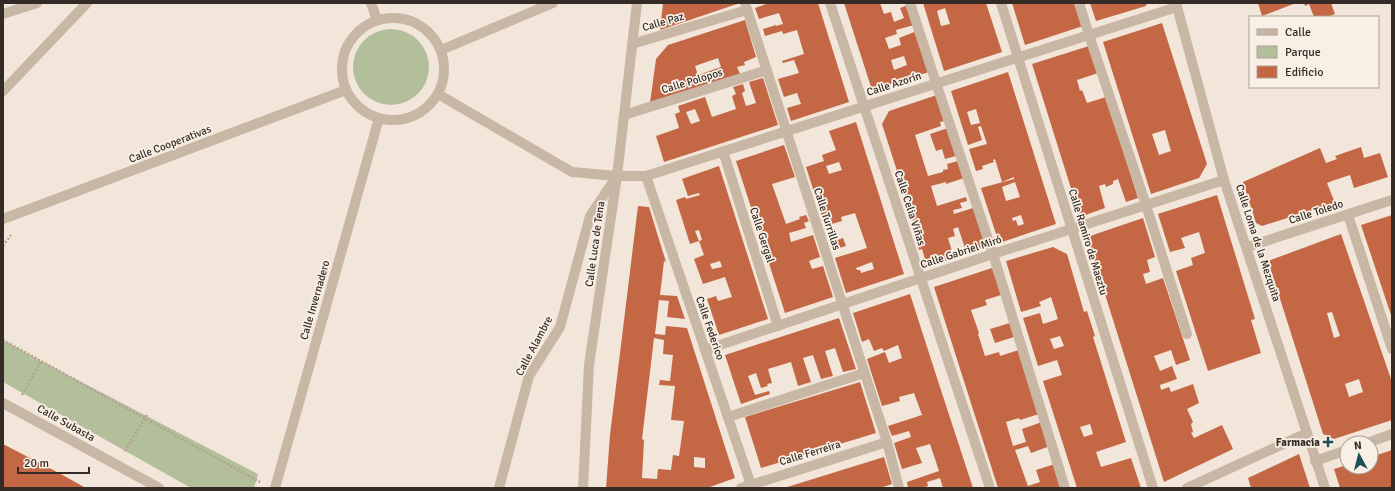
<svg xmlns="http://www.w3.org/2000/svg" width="1395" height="491" viewBox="0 0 1395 491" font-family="Signika,sans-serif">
	<rect width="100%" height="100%" fill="#f1e6d9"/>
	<g fill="#b2bf9a">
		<circle cx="391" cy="67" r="38"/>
		<polygon points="3,340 41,361 258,474 254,488 191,488 3,382"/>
	</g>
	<g fill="#c46744" fill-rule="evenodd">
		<polygon points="663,3 740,3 660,30"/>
		<polygon points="769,3 818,3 849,102 791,121 787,108 801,104 797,93 784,97 778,79 799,73 794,60 783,63 782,61 804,54 797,30 783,34 782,31 765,36 763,29 776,25 776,26 783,24 779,13 759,19 755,8"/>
		<path d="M844,3H880L884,14L891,12L894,22L904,18L900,8L908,5L914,25L896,30L897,34L885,38L889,49L901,45L899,38L917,31L929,72L872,90ZM904,56L907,65L894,70L891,60Z"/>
		<path d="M923,3H986L1002,52L944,71ZM945,8L950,24L941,26L937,11Z"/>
		<polygon points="1012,3 1076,3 1083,26 1025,45"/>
		<polygon points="1090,3 1147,3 1146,6 1096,21"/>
		<polygon points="1258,3 1296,3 1262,16"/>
		<polygon points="1304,3 1331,3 1335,14 1327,17 1314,17 1309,4 1305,6"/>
		<path d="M745,20L756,57L744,62L745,65L737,67L740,74L650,103L656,59L668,45ZM718,58L721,67L698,75L695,66Z"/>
		<path d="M1162,23L1207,164L1199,178L1151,194L1103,42ZM1165,130L1171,151L1159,155L1152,134Z"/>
		<polygon points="1089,46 1098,73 1077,80 1080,91 1082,90 1087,103 1106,97 1138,198 1126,202 1118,179 1113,181 1113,184 1106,187 1105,184 1099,186 1105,208 1080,217 1032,64"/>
		<path d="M1008,72L1056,224L999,243L981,188L1014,179V177L1002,182L995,159L993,160L994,162L982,166L983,169L976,171L969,149L987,144L981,126L978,127L982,140L968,145L951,91ZM976,109L980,123L971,125L967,112ZM1015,182L1020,197L1006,201L1002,187ZM1021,215L1024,224L1018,226L1016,220L1013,221L1012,218Z"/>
		<path d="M763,78L778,125L664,162L656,136L679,128L675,114L680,112L678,106L705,97L712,117L736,109L732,96L736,94L733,87L743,84L745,91L742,93L746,106L756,103L749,82ZM695,109L700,121L691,124L686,112Z"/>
		<polygon points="937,95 945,121 940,122 941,126 915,135 928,176 943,172 943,170 948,169 947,164 958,161 964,178 946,184 946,182 931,186 937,206 966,197 967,201 960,203 962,208 953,210 954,214 973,208 986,247 967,254 958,227 953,229 955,236 948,238 954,258 928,266 927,264 924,265 922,259 925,259 922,249 919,250 917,243 920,243 882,124 889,111"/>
		<path d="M856,122L904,274L846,293L835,258L867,248L855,213L841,217L842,221L825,226L806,167L824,161L822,155L836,150L829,131ZM839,162L842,170L829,174L826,166ZM872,262L874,269L861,273L860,270H857L856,268Z"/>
		<polygon points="948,128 956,156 945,159 942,149 936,151 930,134"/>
		<polygon points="784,145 795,177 772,184 786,224 800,219 799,217 806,215 809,221 804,223 806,228 789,233 791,242 813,235 820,257 809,261 812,269 823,266 833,297 785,313 736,161"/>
		<polygon points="1361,147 1364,158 1380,153 1388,177 1354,188 1350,175 1332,181 1327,183 1335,203 1262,226 1256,223 1243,182 1320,148 1326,163 1337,159 1335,156"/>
		<path d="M719,166L768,319L719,335L707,299L716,296L718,301L732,297L725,277L703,284L694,259L704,255L699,241L702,240L699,230L695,231L699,241L690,244L676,200L685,197L686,199L700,195L699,193L688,196L682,179ZM720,261L722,267L712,269L710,264Z"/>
		<polygon points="1217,195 1255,319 1251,320 1261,353 1208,371 1176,271 1193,265 1191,258 1205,253 1199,232 1181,238 1185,248 1170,252 1158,214"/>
		<path d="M638,206L649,207L666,262L664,261L660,295L677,296L685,319L667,317L669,301L659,300L655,334L665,335L666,326L687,328L735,478L707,488H606L610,435ZM654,338L664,340L663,354L673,355L670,381L660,380L659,385L675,386L671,420L684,421L679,456L673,455L671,470L658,469L657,479L642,478L644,440L642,439ZM694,457L705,458V468L694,467Z"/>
		<polygon points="1392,215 1392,318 1361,225"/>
		<polygon points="1143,218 1155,257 1147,260 1150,272 1143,274 1146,284 1163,278 1190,360 1176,365 1171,350 1154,356 1160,371 1172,366 1177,379 1160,385 1161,390 1169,387 1171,392 1193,384 1199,403 1187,409 1193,422 1191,424 1193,432 1191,433 1194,438 1222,425 1233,449 1164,482 1087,237"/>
		<path d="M1341,234L1392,382V420L1334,439L1323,434L1268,261ZM1332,312L1340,336L1334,338L1327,313ZM1359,379L1363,392L1349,397L1345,384Z"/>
		<polygon points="843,238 846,246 832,250 830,243"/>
		<path d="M1053,247L1067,254L1084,312L1087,311L1095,336L1093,337L1126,442L1096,452L1101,467L1131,458L1141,488H1077L1043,381L1062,375L1057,360L1038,366L1023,318L1040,313L1043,324L1058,319L1051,297L1039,302L1041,306L1021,312L1006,261ZM1060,336L1064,346L1054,349L1050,339ZM1090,424L1093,434L1084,437L1080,427Z"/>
		<polygon points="992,268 1001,295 985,300 987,305 971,310 979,333 978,334 985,356 999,352 1000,356 1019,350 1039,414 1020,420 1019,418 1006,422 1013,446 1026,442 1022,429 1042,422 1050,446 1031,453 1028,446 1015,450 1028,486 1040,482 1036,470 1055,464 1063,488 998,488 934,287"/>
		<polygon points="910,294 937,378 973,488 943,488 940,478 927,482 928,486 922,488 908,488 907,482 939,471 930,444 916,448 922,463 902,469 894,443 911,437 909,431 892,436 888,426 922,415 914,393 899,397 900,401 882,406 867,359 885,352 889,363 902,358 898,345 884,351 882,348 874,351 869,339 862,342 853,313"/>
		<polygon points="839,318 856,369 843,372 835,348 825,351 833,376 821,379 813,355 803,358 811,382 798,386 791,362 768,369 772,383 767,384 768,386 761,388 756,373 748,376 755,395 769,391 770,394 741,404 725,355"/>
		<polygon points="1010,323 1014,337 995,343 990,329"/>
		<polygon points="860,382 876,433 761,468 745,417"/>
		<polygon points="3,444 57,472 86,488 3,488"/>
		<polygon points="1392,450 1392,488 1340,488 1334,469 1347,465 1347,467 1371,467 1371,457"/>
		<polygon points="1299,454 1310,488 1251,488 1248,478"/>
		<polygon points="884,457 892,484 880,488 784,488"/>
	</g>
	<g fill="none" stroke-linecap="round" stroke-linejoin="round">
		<g stroke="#b4a190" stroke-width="2.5" stroke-dasharray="2 2" stroke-linecap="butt">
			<polyline points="3,246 11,235"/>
			<polyline points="3,340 260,482"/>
			<polyline points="22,395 41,361"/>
			<polyline points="125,451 147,415"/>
		</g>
		<g stroke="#c8b7a5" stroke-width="10">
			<polyline points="910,3 936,83 993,254 1065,488"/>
			<polyline points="1079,3 1089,35 1146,205 1187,334"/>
			<polyline points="728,417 864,373"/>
			<polyline points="887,442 899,488"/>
		</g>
		<g stroke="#c8b7a5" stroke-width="10">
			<polyline points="371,3 377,20"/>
			<polyline points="830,3 990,488"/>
			<polyline points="1001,3 1153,488"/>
			<polyline points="3,14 37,3"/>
			<circle cx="393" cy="69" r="51"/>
			<polyline points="632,44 747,10"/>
			<polyline points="441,50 553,3"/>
			<polyline points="438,94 572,172 617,176 646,176 1177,7"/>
			<polyline points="624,115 767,70"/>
			<polyline points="723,151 778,326"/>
			<polyline points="646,176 752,488"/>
			<polyline points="1348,215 1392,349"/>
			<polyline points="3,219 346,90"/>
			<polyline points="1247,247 1392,200"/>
			<polyline points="705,350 993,254 1224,180"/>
			<polyline points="3,403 159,488"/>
			<polyline points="1367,443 1392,434"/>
			<polyline points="1315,461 1347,450"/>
			<polyline points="275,488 379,118"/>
			<polyline points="499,488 529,376 560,327 590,216 617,176"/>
			<polyline points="741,488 887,442 745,3"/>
			<polyline points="1187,488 1307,433"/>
		</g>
		<g stroke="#c8b7a5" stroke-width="10">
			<polyline points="1176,3 1224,180 1325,488"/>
			<polyline points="3,91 87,3"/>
			<polyline points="583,488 589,365 617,176 637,3"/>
		</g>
	</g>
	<path fill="#1d5055" stroke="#f9f0e5" stroke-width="1.5" d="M1326 436h4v4h4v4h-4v4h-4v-4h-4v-4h4z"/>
	<g text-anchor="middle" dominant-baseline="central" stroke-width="3.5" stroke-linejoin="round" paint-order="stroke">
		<g font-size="11" fill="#342b26" stroke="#f9f0e5">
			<text transform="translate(663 22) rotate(-16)">Calle Paz</text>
			<text transform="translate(692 81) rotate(-17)">Calle Polopos</text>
			<text transform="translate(894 84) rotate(-18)">Calle Azorín</text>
			<text transform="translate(170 144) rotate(-21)">Calle Cooperativas</text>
			<text transform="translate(910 208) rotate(72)">Calle Celia Viñas</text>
			<text transform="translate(1316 212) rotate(-18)">Calle Toledo</text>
			<text transform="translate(827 219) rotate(72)">Calle Turrillas</text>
			<text transform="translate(762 235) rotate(72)">Calle Gergal</text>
			<text transform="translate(1088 242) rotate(73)">Calle Ramiro de Maeztu</text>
			<text transform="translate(1258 243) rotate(72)">Calle Loma de la Mezquita</text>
			<text transform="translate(595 244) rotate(-82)">Calle Luca de Tena</text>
			<text transform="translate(961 252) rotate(-18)">Calle Gabriel Miró</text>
			<text transform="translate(315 300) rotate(-74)">Calle Invernadero</text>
			<text transform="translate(710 328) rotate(71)">Calle Federico</text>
			<text transform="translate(534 346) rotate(-62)">Calle Alambre</text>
			<text transform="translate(66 423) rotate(29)">Calle Subasta</text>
			<text transform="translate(810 453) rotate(-17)">Calle Ferreira</text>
		</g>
		<g font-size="11" font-weight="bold" fill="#342b26" stroke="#f9f0e5" text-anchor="end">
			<text x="1320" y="442">Farmacia</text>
		</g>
	</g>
	<rect width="1395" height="491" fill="none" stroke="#342b26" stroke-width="8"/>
	<rect x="1249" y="16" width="130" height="72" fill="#f9f0e5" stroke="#aaa199"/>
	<rect x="1257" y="29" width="20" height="6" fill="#c8b7a5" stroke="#aaa199"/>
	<text x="1285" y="36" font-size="12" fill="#342b26">Calle</text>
	<rect x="1257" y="46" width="20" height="12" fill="#b2bf9a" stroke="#aaa199"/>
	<text x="1285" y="56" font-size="12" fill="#342b26">Parque</text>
	<rect x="1257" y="66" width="20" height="12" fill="#c46744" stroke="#aaa199"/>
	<text x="1285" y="76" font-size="12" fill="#342b26">Edificio</text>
	<g transform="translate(1359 455) rotate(353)"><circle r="19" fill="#f9f0e5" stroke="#aaa199"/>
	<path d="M0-3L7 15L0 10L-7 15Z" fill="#1d5055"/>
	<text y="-6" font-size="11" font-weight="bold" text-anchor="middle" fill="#342b26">N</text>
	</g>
	<path d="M18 467v6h71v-6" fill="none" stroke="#342b26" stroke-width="2"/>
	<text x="24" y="467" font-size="12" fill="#342b26" stroke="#f9f0e5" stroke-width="3" paint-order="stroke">20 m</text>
</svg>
